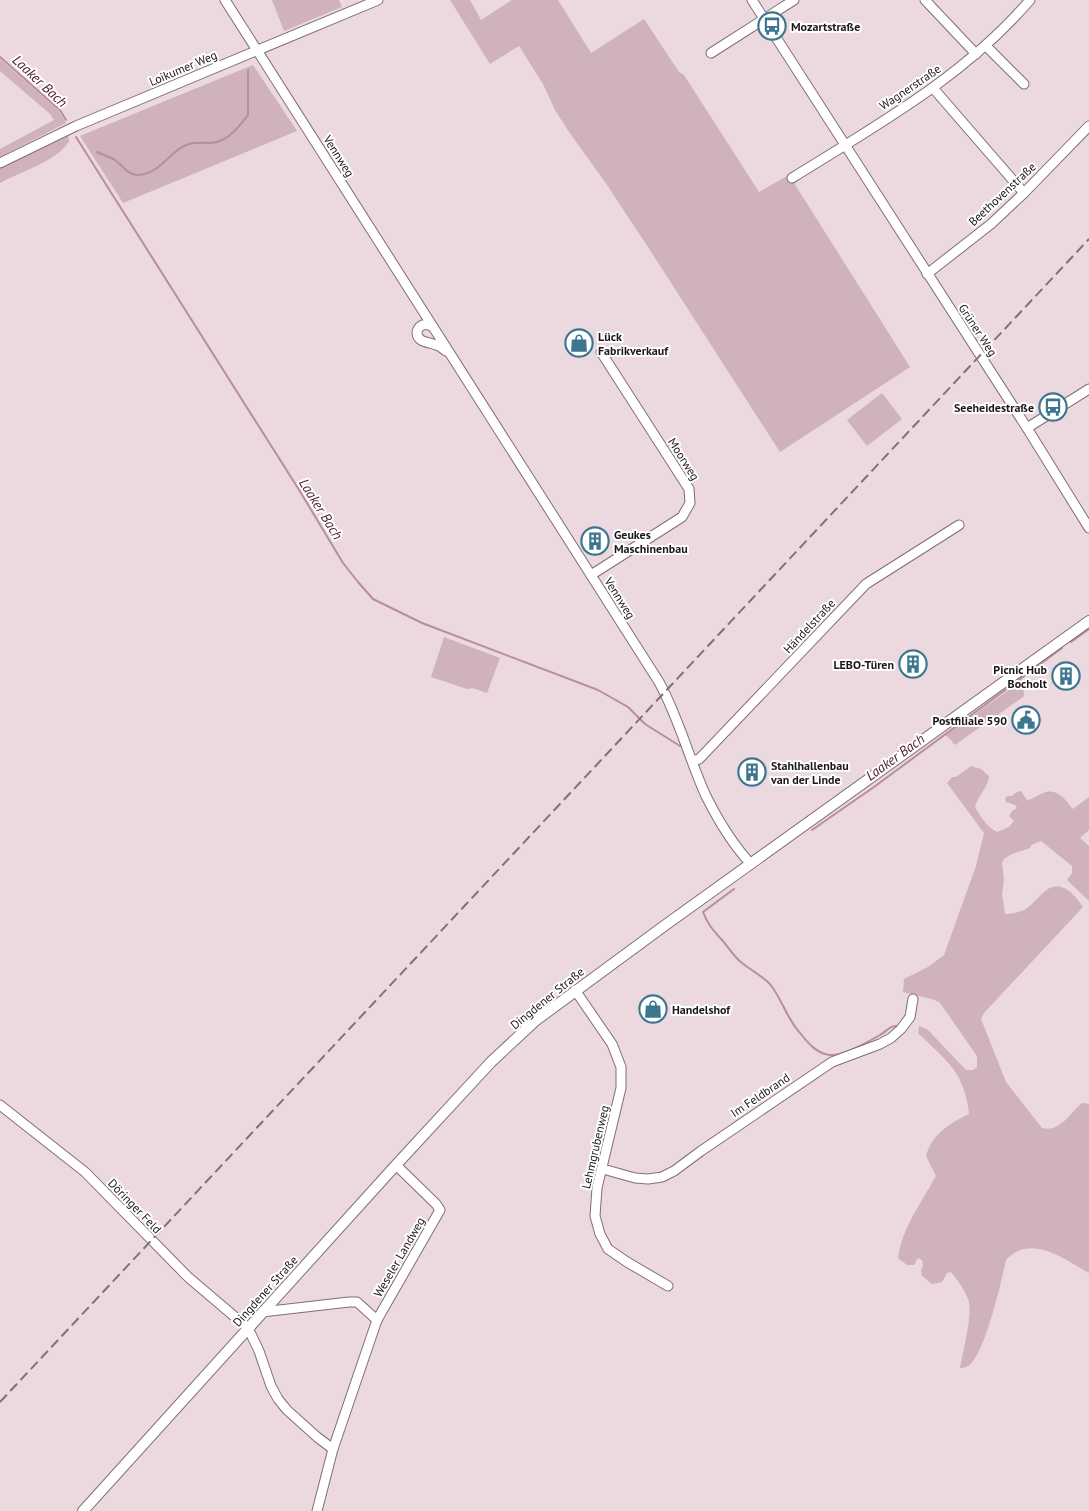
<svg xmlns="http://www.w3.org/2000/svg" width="1089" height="1511" viewBox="0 0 1089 1511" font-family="'PT Sans',sans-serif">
	<rect width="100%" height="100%" fill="#ecd8df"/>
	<g fill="#cfb2bc">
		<polygon points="272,0 339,0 342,7 284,31"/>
		<polygon points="450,0 470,0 481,20 512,0 558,0 591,53 644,19 679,72 684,75 759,192 789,175 910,367 780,452 646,244 605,182 569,132 555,110 543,84 519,46 490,64"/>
		<polygon points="0,59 59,111 66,123 0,157 0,149 54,120 50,114 0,71"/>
		<polygon points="253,65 297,131 123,203 80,136"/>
		<path d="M68,134L69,142C55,162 22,171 0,183V160Z"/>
		<polygon points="882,393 902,419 867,446 847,420"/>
		<polygon points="444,637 500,658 487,693 472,688 467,689 431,677"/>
		<polygon points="1023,680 1024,695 1023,697 955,745 950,739 945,735"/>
		<path d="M971,766L981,769L989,776C988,788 978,795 975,807C980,816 987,827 997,832L1009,827L1014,821L1009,816L1012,811L1017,808L1015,805L1006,802L1005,799L1007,796H1012L1017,792L1021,791L1027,800C1034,799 1039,794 1046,792C1059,789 1066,801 1073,809L1089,797V830L1080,838L1089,846V901L1067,880L1072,873V866L1041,841L1031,845L1030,848L1012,854L1004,859L1002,863L1004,879L1002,894L1005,914C1012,914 1017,913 1024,910C1033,905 1039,895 1048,889C1062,880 1076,896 1083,907L984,1013L981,1019L1006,1082L1042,1128C1060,1133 1070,1113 1082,1103L1089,1104V1273C1064,1259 1030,1233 1006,1260C1001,1282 985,1355 968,1366C965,1368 962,1368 960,1368C963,1352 972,1317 969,1302C966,1291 958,1281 951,1272L947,1273L942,1282L932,1284L922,1276L921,1270L923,1266L922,1260L918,1258L914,1265H907L898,1258C902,1228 921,1203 936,1176L926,1156C932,1134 950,1123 969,1114C968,1103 965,1091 960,1080C954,1065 930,1045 918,1033L919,1026L927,1029L966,1070H973L977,1067V1056L940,1003L935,1000L903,992L904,979L928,967L944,955L976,866L984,833L947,783L952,777H956Z"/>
	</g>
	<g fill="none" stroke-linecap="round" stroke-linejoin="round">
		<g stroke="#b88e9d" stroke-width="2">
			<polyline points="0,57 53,104 60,110 66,120"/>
			<polyline points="76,137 301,493 343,563 358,582 373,599 422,623 598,690 628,707 645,724 680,746"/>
			<path d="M97,152C103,155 110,157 115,160C122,165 128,175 137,175C162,174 169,150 189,144C199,141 211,145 220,141C232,136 240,125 248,115V70"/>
			<polyline points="1071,642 1089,629"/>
			<polyline points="812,830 874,787 1062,648"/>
			<path d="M734,889L703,912C708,925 713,930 722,940C729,948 734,957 742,963C751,970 762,976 770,984C782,999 787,1019 800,1033C808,1043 817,1054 830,1055C844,1056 868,1042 880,1035C886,1032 889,1026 896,1026"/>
		</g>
		<g stroke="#806f75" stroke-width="11">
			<g id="minor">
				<path d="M225,0L659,682C679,718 689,759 706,796C717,818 734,846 751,864"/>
				<polyline points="752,0 1027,428 1089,528"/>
				<polyline points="925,0 976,54"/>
				<polyline points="986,46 1024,84"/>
				<polyline points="711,53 794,0"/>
				<polyline points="933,88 1024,193"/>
				<polyline points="0,163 76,126 378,0"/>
				<path d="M792,178C877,125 964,77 1030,0"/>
				<polyline points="927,274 991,224 1024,193 1089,126"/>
				<path d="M432,326C428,325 424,323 421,326C419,327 417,330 417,333C418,343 429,342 436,345C440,346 443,349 446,351"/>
				<polyline points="1027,428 1089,389"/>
				<polyline points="591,575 682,517 690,503 689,489 601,352"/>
				<polyline points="693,761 699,759 703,755 866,584 959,525"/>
				<polyline points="575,990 612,1044 621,1067 621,1088 597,1188 595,1216 600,1234 608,1249 627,1262 668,1286"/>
				<polyline points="0,1105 85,1172 188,1277 248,1328 259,1351 271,1386 278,1399 287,1410 317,1437 333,1449"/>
				<polyline points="603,1169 635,1178 648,1179 662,1177 674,1171 701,1151 832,1062 880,1044 891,1038 901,1029 910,1017 913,999"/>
				<polyline points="262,1312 349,1302 357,1302 377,1320"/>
				<polyline points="317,1511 333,1449 377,1320 440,1210 436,1204 396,1165"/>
			</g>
		</g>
		<g stroke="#806f75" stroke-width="12">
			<polyline id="major" points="83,1511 396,1165 491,1062 535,1021 664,926 1089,621"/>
		</g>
		<use href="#minor" stroke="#fff" stroke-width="9"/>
		<use href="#major" stroke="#fff" stroke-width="10"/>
		<polyline stroke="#7f7277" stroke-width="2" stroke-dasharray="10 5" stroke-linecap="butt" points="0,1402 1089,239"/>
	</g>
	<defs>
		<g id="bus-ring" transform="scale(1.4375)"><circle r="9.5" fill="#fff" stroke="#3c768f" stroke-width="1.5"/><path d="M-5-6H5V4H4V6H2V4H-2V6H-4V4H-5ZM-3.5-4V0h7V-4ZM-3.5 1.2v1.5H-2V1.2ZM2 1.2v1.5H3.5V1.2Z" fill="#3c768f"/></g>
		<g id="shop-ring" transform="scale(1.4375)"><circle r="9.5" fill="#fff" stroke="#3c768f" stroke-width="1.5"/><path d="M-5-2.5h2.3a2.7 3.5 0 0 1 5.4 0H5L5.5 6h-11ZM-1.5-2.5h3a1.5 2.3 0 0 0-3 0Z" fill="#3c768f"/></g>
		<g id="building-ring" transform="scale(1.4375)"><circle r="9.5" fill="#fff" stroke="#3c768f" stroke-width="1.5"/><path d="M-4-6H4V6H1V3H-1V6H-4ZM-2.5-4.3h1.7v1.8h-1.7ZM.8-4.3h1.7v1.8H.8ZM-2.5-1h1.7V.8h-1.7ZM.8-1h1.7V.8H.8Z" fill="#3c768f"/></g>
		<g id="civic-ring" transform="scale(1.4375)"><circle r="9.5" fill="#fff" stroke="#3c768f" stroke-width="1.5"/><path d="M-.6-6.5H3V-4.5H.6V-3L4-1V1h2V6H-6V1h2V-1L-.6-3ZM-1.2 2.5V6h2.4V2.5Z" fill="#3c768f"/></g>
	</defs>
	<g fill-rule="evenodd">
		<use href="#bus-ring" x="772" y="26"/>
		<use href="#shop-ring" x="579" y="343"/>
		<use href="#bus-ring" x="1053" y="407"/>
		<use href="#building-ring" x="595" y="541"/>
		<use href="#building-ring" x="913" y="664"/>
		<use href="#building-ring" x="1066" y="676"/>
		<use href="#civic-ring" x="1026" y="720"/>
		<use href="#building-ring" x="752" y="772"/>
		<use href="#shop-ring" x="653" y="1009"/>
	</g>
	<g text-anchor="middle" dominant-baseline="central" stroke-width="4" stroke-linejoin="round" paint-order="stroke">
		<g font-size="12" font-weight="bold" fill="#1d1619" stroke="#fff" text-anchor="start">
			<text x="791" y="26">Mozartstraße</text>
			<text x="598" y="336">Lück<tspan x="598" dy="14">Fabrikverkauf</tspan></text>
			<text x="1034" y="407" text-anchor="end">Seeheidestraße</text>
			<text x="614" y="534">Geukes<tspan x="614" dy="14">Maschinenbau</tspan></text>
			<text x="894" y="664" text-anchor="end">LEBO-Türen</text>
			<text x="1047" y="669" text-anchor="end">Picnic Hub<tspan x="1047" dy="14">Bocholt</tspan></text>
			<text x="1007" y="720" text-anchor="end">Postfiliale 590</text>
			<text x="771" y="765">Stahlhallenbau<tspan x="771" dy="14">van der Linde</tspan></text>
			<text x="672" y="1009">Handelshof</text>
		</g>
		<g font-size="12" fill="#1d1619" stroke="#fff">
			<text transform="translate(183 68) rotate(-23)">Loikumer Weg</text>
			<text transform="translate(910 87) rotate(-34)">Wagnerstraße</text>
			<text transform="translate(339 156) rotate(58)">Vennweg</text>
			<text transform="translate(1002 194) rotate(-43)">Beethovenstraße</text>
			<text transform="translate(978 330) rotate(57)">Grüner Weg</text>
			<text transform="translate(684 459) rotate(58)">Moorweg</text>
			<text transform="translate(620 598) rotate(58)">Vennweg</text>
			<text transform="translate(809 626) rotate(-47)">Händelstraße</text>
			<text transform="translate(547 998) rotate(-39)">Dingdener Straße</text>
			<text transform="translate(760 1095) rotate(-34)">Im Feldbrand</text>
			<text transform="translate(595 1147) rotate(-77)">Lehmgrubenweg</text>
			<text transform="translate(135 1206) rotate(46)">Döringer Feld</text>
			<text transform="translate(399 1257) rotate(-60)">Weseler Landweg</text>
			<text transform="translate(265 1291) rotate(-48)">Dingdener Straße</text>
		</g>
		<g font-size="14" font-style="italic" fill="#4f1a32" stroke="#fff">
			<text transform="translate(40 81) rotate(43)">Laaker Bach</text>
			<text transform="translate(321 509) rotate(58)">Laaker Bach</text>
			<text transform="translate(895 757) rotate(-36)">Laaker Bach</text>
		</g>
	</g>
</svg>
